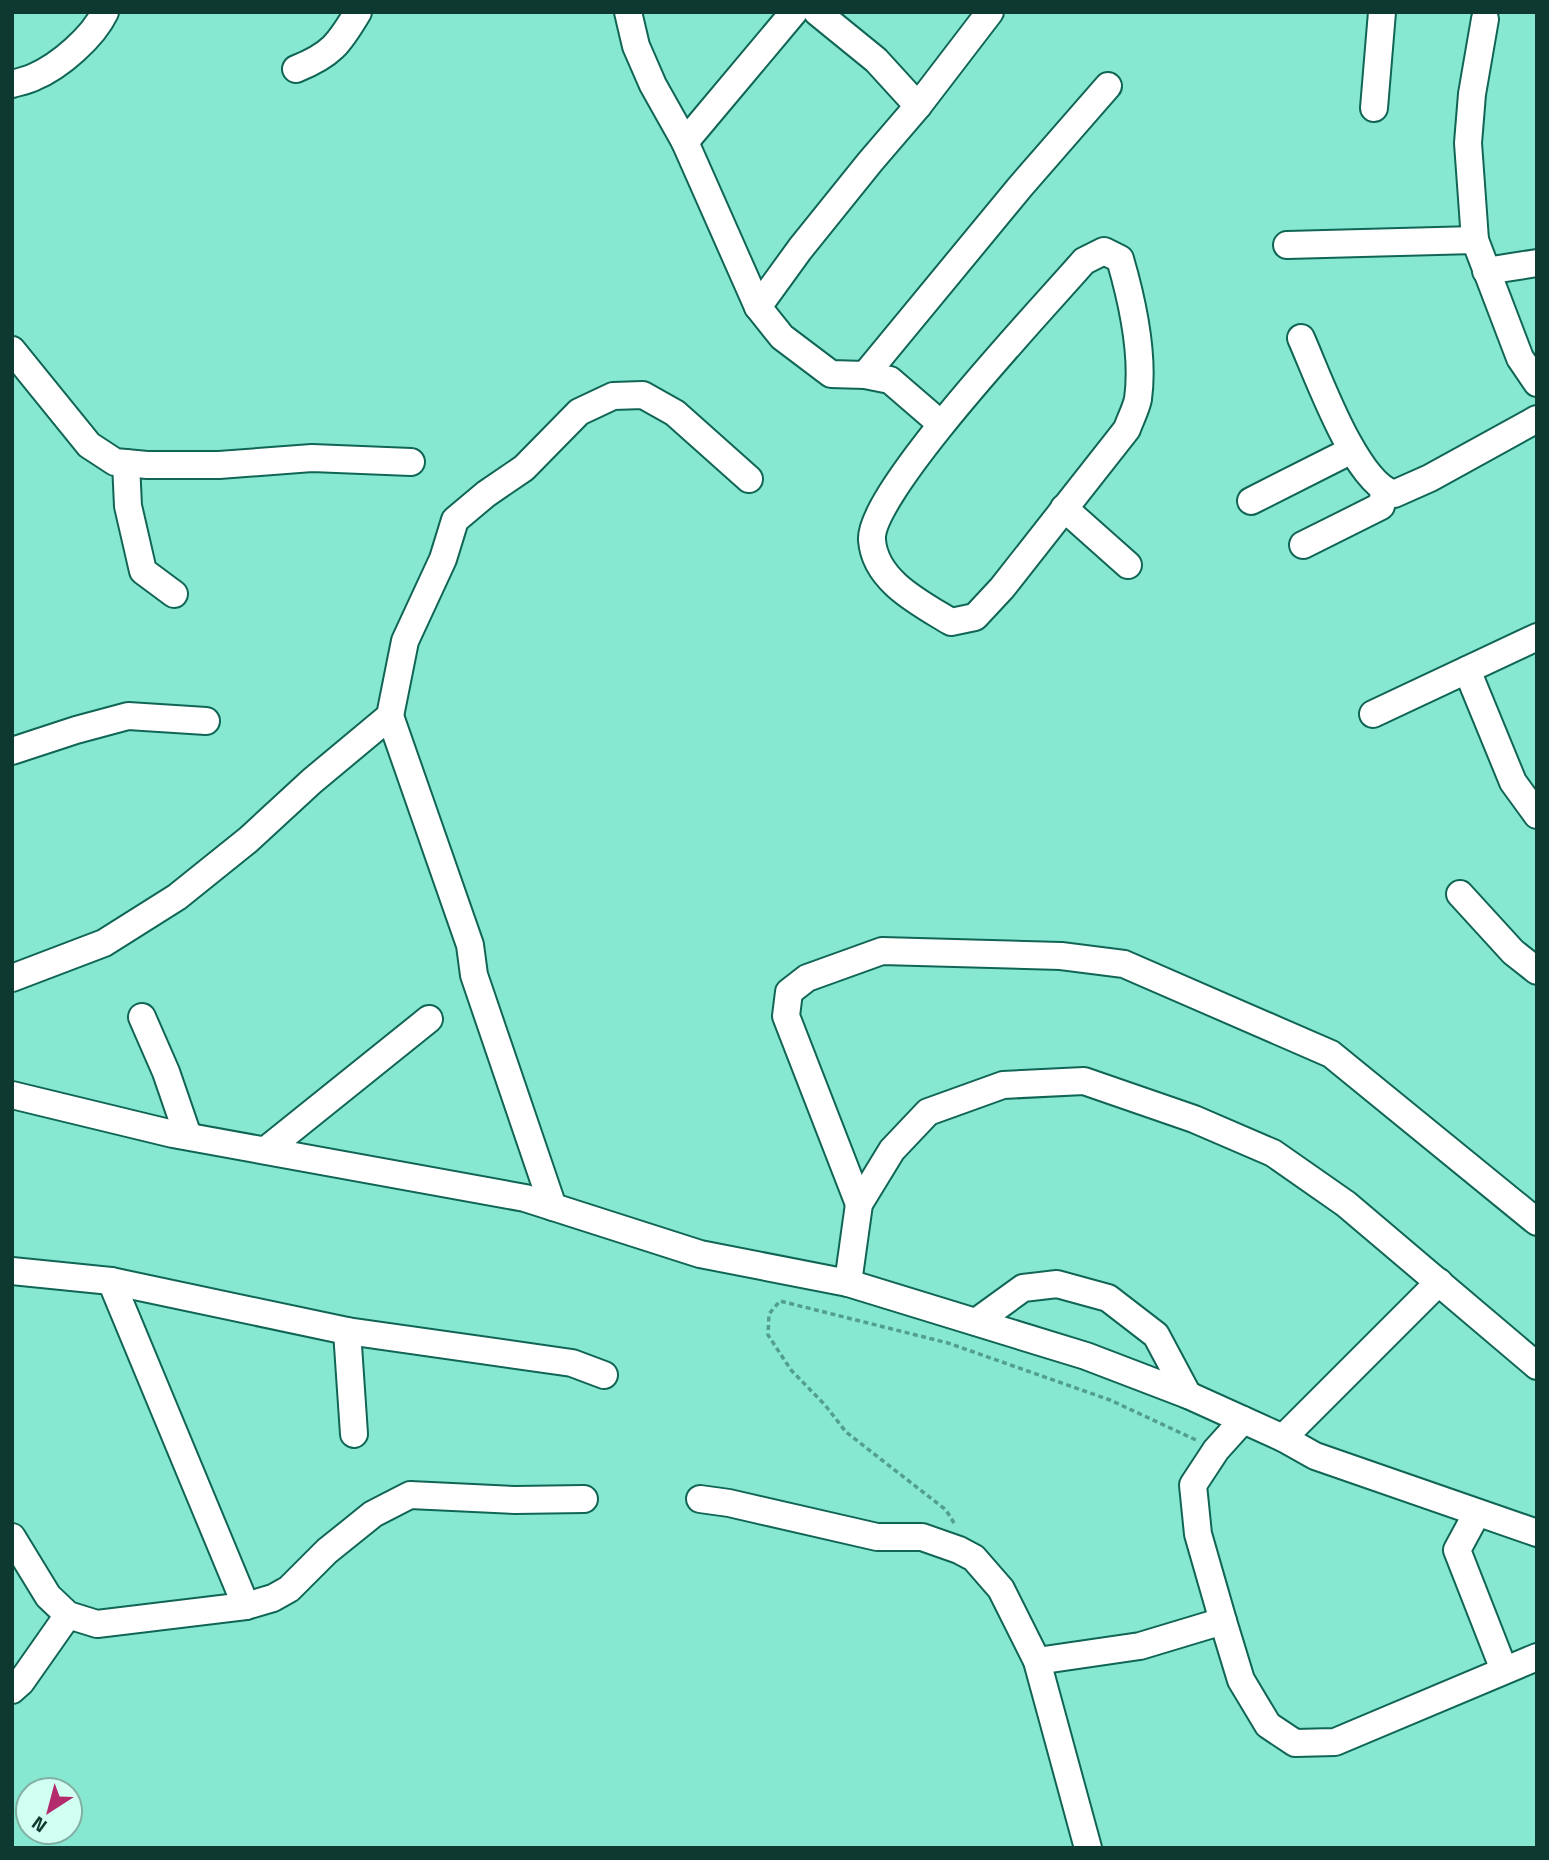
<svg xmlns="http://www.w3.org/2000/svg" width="1549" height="1860" viewBox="0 0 1549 1860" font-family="'Titillium Web',sans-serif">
	<rect width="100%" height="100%" fill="#86e8d0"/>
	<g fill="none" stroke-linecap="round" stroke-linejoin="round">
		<g stroke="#106555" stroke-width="30">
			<g id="minor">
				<polyline points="628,12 636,46 653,85 685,142 758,307 782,337 831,374 865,375 890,380 941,424"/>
				<polyline points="817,12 876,60 918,106"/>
				<polyline points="1485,19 1472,94 1468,143 1475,240 1520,358 1537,383"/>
				<path d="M296,69C331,55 339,44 358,12"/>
				<path d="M12,84C19,82 28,80 34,77C60,66 93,37 105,12"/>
				<polyline points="1374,108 1382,12"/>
				<polyline points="685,142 794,12"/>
				<polyline points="1287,245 1475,240"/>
				<path d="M1104,251L1120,259C1132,300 1144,356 1138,399C1136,409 1130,420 1127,429L1002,588L975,617L951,622C920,603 875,581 872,540C868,493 1046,305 1084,261Z"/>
				<polyline points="1486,271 1537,263"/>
				<polyline points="758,307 800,249 870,162 918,106 990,12"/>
				<path d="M1301,338C1318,376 1355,482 1394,494L1430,478L1537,419"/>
				<polyline points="12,350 89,445 115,462 147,465 219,465 312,458 411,462"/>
				<polyline points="865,375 1020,187 1108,86"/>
				<polyline points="126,463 128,506 143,571 174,594"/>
				<polyline points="1251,501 1352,450"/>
				<polyline points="1064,508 1128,565"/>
				<polyline points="1303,545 1381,506 1385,491"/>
				<polyline points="1467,670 1513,782 1537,815"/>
				<polyline points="1373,714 1537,637"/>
				<polyline points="390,716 470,945 474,975 553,1207"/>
				<polyline points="12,751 76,730 128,716 206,721"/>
				<polyline points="1460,894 1513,952 1537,971"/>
				<polyline points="12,978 104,943 177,897 248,840 312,781 390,716 405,641 443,559 455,520 486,494 524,468 579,412 613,396 643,395 675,413 749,479"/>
				<polyline points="142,1017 166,1072 188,1136"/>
				<polyline points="12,1095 173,1134 525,1198 700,1254 848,1283 1086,1356 1188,1395 1283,1438 1315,1456 1537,1533"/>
				<polyline points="266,1150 429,1019"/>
				<polyline points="859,1204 786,1016 789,992 807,978 882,951 1061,956 1124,964 1331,1054 1537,1222"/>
				<polyline points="12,1271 111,1281 246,1606"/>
				<polyline points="111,1281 347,1331 572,1363 604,1375"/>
				<polyline points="848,1283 859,1204 892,1150 928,1112 1003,1085 1084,1081 1194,1119 1273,1153 1346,1204 1537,1366"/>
				<polyline points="976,1322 1023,1288 1057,1284 1108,1298 1156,1335 1188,1395"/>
				<polyline points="347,1331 354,1434"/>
				<polyline points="1243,1420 1216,1450 1193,1485 1198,1534 1223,1621 1241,1680 1268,1725 1295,1743 1335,1742 1537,1657"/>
				<polyline points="1283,1438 1439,1282"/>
				<polyline points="700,1499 729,1503 877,1537 922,1537 959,1550 974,1558 1001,1589 1037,1661 1088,1848"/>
				<polyline points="1477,1513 1457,1550 1504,1670"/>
				<polyline points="12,1537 48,1596 68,1615 97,1624 246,1606 273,1598 289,1589 327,1551 373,1514 410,1495 515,1500 584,1499"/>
				<polyline points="1037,1661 1140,1646 1223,1621"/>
				<polyline points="12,1690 21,1682 68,1615"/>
			</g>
		</g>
		<polyline stroke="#539f8d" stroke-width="3.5" stroke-dasharray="5 3.5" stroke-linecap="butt" points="954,1523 946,1510 846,1432 825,1405 791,1370 768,1335 769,1314 780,1301 948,1343 1110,1400 1196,1440"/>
		<use href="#minor" stroke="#fff" stroke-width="26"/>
	</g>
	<rect width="1549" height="1860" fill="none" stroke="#0d3930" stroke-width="28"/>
	<g transform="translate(49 1811) rotate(216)"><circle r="33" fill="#d1fff2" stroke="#83b0a4" stroke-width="2"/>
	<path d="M0-5L12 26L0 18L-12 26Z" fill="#b32b6c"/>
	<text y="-10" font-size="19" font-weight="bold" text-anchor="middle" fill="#0d3930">N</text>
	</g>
</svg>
